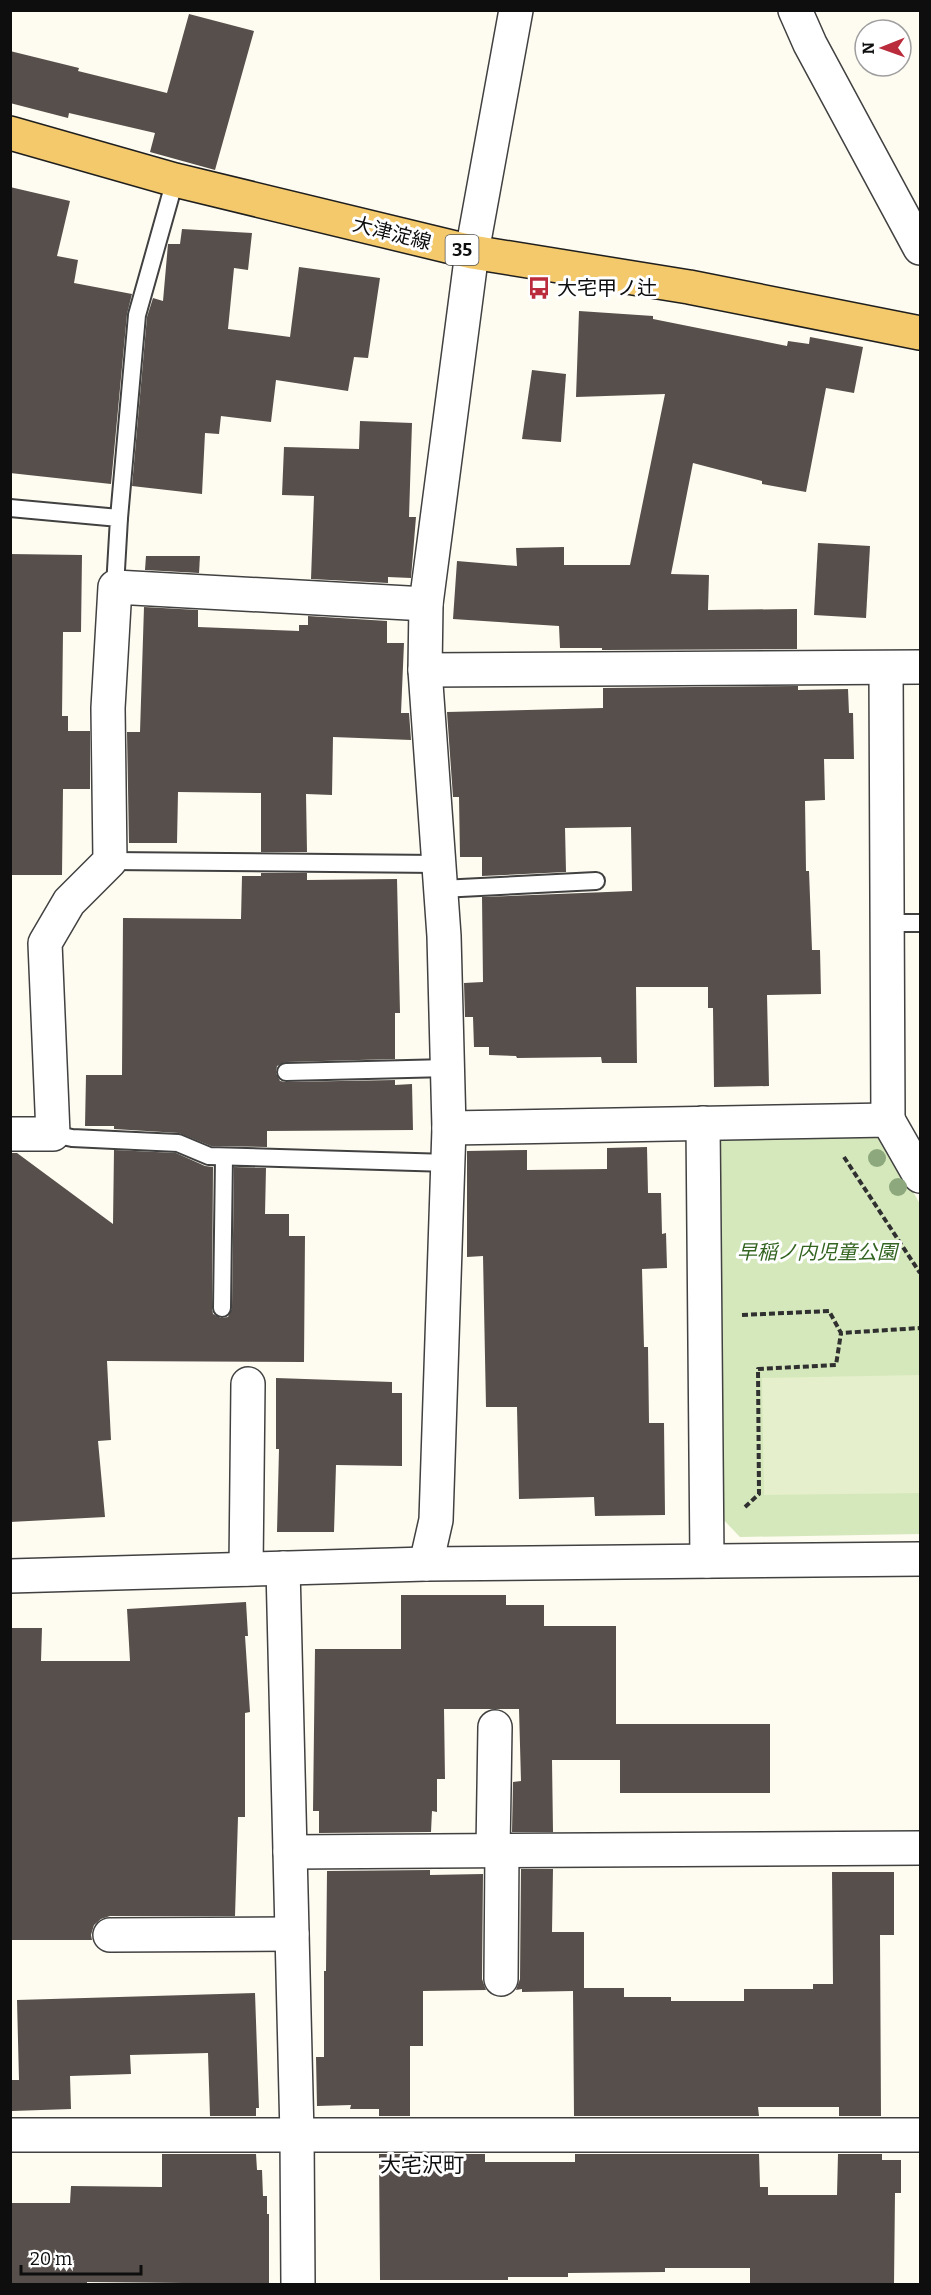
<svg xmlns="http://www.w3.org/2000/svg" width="931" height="2295" viewBox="0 0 931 2295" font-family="Bitter,'Noto Sans JP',serif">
	<rect width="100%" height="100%" fill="#fefbf0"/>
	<polygon fill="#d5e8bb" points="872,1130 883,1139 920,1204 920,1534 740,1537 716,1512 712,1150 728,1135"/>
	<polygon fill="#e6efcc" points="920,1375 920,1493 764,1495 762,1378"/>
	<g fill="#574f4b">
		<polygon points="189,14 254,31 215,170 150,152 155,133 69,113 68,118 10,103 10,51 79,68 78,71 167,93"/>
		<polygon points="10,187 70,201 57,256 78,260 74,283 132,294 127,314 111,484 10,473"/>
		<polygon points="182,229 252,233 248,270 234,268 228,329 290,337 299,267 380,278 368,358 354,357 348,391 276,380 271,422 221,416 219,434 205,433 202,494 132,486 147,317 153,298 163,301 168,244 180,244"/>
		<polygon points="579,311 653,316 653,319 787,346 788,341 809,344 810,337 863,347 854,393 826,388 806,492 762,484 762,481 693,463 671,574 709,575 708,610 797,609 797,649 602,650 602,648 560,648 559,626 453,619 457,561 517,566 516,548 564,547 564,565 630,565 665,394 576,397"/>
		<polygon points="532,370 566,374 561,442 522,439"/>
		<polygon points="360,421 412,423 409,517 416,517 411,578 388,577 388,583 311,579 314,496 282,495 284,447 359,449"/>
		<polygon points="818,543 870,546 866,618 814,615"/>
		<polygon points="10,554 82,555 81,632 63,632 62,716 68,716 68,731 90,731 90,789 63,789 62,875 10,875"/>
		<polygon points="146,556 200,556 199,573 145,570"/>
		<polygon points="144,607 198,610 198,627 299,631 299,625 308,625 308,616 387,621 387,643 404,643 401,713 409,713 411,740 333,737 332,795 306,794 307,852 261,852 261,793 178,792 177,843 129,843 127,732 140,732"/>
		<polygon points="798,686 798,690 848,689 849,713 853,713 854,759 824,759 825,800 805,801 806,871 809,871 812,950 820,950 821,994 767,995 769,1086 714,1087 713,1008 708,1008 708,987 636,987 637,1063 602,1063 601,1057 517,1058 516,1056 489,1055 489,1047 474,1047 473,1017 465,1017 464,983 483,982 482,897 632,891 631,827 565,828 566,872 482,876 482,857 460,857 459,797 453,797 447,712 603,708 603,688"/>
		<polygon points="261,873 307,873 307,880 397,879 400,1013 395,1013 395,1059 286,1062 277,1066 276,1073 280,1081 286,1082 395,1080 395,1085 412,1084 413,1130 267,1131 267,1147 211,1146 179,1133 114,1129 114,1126 85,1126 86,1075 122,1075 123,918 241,919 242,876 261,876"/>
		<polygon points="647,1147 648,1193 661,1193 662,1234 666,1233 667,1268 642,1269 644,1347 648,1347 649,1423 664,1423 665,1515 595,1516 594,1497 519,1499 517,1407 486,1407 483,1256 467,1257 467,1151 527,1150 527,1170 607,1169 607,1148"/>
		<polygon points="114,1150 176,1153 205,1166 213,1167 212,1308 213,1314 221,1318 228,1317 232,1308 234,1167 266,1168 265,1214 289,1214 289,1236 305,1236 304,1362 107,1361 111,1440 98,1441 105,1517 10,1522 10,1153 17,1153 113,1224"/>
		<polygon points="276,1378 392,1382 392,1393 402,1393 402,1466 336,1465 334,1532 277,1532 279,1449 276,1449"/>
		<polygon points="401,1595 506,1595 506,1605 544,1605 544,1626 616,1626 616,1724 770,1724 770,1793 620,1793 620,1760 552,1760 553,1832 512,1832 513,1782 521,1781 519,1709 444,1709 445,1779 437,1779 437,1812 432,1811 431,1832 319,1833 319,1811 313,1811 315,1649 401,1649"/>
		<polygon points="246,1602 248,1636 245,1636 250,1712 245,1713 245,1817 238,1817 235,1916 110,1916 101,1919 94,1925 91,1935 92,1940 10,1940 10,1628 42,1628 41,1661 130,1661 127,1609"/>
		<polygon points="521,1869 553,1869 552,1932 584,1932 584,1988 624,1988 624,1997 671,1997 671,2001 744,2001 744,1989 813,1989 813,1984 833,1984 832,1872 894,1872 894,1935 880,1935 881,2116 839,2116 839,2107 758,2107 759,2116 574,2116 573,1991 522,1992 522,1989 516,1990 520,1979"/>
		<polygon points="430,1870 430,1875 483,1874 482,1979 486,1990 423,1991 423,2046 410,2046 410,2116 379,2116 379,2109 350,2109 351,2105 317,2106 316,2057 324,2057 324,1971 326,1971 327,1871"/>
		<polygon points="255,1993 259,2108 256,2108 256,2116 210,2116 208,2053 130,2055 131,2074 70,2076 71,2109 12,2111 12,2080 19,2080 17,2000"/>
		<polygon points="162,2154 256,2154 257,2170 262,2170 263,2196 267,2196 267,2214 269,2214 269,2284 87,2282 87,2284 12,2284 12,2203 70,2203 71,2186 162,2187"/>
		<polygon points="379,2154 485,2154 485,2162 575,2162 575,2154 759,2154 760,2187 768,2187 768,2195 837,2195 838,2154 882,2154 882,2160 901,2160 901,2193 895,2193 894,2284 750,2284 750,2268 665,2268 665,2272 568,2273 568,2277 508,2277 508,2280 380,2280"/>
	</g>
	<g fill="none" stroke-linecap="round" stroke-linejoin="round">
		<g stroke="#414141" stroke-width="20">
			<g id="service">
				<polyline points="10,508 119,518 115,587"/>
				<polyline points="119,518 137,315 175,180"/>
				<polyline points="110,861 438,864"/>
				<polyline points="441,889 596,881"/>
				<polyline points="888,923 920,923"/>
				<polyline points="286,1072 448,1068"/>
				<polyline points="53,1134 72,1138 178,1143 209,1156 449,1163"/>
				<polyline points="222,1308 224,1157"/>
			</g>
		</g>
		<g stroke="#414141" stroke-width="36">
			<g id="minor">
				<polyline points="886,668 888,1120"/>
				<polyline points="425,670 920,667"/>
				<polyline points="703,1123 707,1561"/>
				<polyline points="449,1128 888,1120 920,1176"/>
				<polyline points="10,1134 53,1134 45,943 69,902 110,861 108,708 115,587 426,604"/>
				<polyline points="426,1564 436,1520 449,1128 444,936 425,670 426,604 472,252 516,10"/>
				<polyline points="283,1568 297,2135 298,2284"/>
				<polyline points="246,1569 248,1384"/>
				<polyline points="10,1576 426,1564 920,1559"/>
				<polyline points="493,1850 495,1727"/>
				<polyline points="290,1852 920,1848"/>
				<polyline points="110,1935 292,1934"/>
				<polyline points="501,1979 502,1850"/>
				<polyline points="10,2135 920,2135"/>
			</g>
		</g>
		<g stroke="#414141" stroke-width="36">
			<polyline id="tertiary" points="795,10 810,44 920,248"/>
		</g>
		<g stroke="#1f1f1f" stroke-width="36">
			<polyline id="primary" points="10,133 175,180 472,252 689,287 920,333"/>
		</g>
		<g stroke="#303030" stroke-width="4" stroke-dasharray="6 3" stroke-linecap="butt">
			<polyline points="844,1157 920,1273"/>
			<polyline points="742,1315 829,1311 841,1333 920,1328"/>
			<polyline points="745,1507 759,1494 758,1369 836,1365 841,1333"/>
		</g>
		<use href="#service" stroke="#fff" stroke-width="16"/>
		<use href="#minor" stroke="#fff" stroke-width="33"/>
		<use href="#tertiary" stroke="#fff" stroke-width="33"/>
		<use href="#primary" stroke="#f3c96b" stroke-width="33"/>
	</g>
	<g fill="#8ea87e">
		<circle cx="877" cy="1158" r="9"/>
		<circle cx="898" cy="1187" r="9"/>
	</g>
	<defs>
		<g id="bus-bare" transform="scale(1.8)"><path d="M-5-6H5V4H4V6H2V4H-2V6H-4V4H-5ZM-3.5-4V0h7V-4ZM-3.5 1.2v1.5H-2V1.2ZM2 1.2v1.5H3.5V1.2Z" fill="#ba2b3c" stroke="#fff" stroke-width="2.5" paint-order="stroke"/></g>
	</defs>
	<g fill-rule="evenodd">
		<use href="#bus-bare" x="539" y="288"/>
	</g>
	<g text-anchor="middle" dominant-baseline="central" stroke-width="6" stroke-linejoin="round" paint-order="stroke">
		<rect fill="#fff" stroke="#565656" stroke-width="1.5" x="445.5" y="235" width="33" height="30" rx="4.5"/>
		<g font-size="18" font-weight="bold" fill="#0e0e0e">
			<text x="462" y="250">35</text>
		</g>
		<g font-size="20" fill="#0e0e0e" stroke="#fff">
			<text transform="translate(392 233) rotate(14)">大津淀線</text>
		</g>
		<g font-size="20" fill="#0e0e0e" stroke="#fff" text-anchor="start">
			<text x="557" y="288">大宅甲ノ辻</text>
		</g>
		<g font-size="20" font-style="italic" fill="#336420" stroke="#fff">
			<text x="817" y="1252">早稲ノ内児童公園</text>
		</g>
		<g font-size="21" fill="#0e0e0e" stroke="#fff">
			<text x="422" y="2165">大宅沢町</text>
		</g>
	</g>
	<rect width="931" height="2295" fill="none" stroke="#0e0e0e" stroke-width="24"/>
	<g transform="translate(883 48) rotate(269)"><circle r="28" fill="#ffffff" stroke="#9f9f9f" stroke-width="1.5"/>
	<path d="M0-4.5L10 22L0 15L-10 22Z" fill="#ba2b3c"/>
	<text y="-9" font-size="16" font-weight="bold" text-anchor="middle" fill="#0e0e0e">N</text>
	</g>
	<path d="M21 2265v9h120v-9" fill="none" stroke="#0e0e0e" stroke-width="3"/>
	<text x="30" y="2265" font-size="18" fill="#0e0e0e" stroke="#ffffff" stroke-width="4.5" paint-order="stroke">20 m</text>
</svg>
